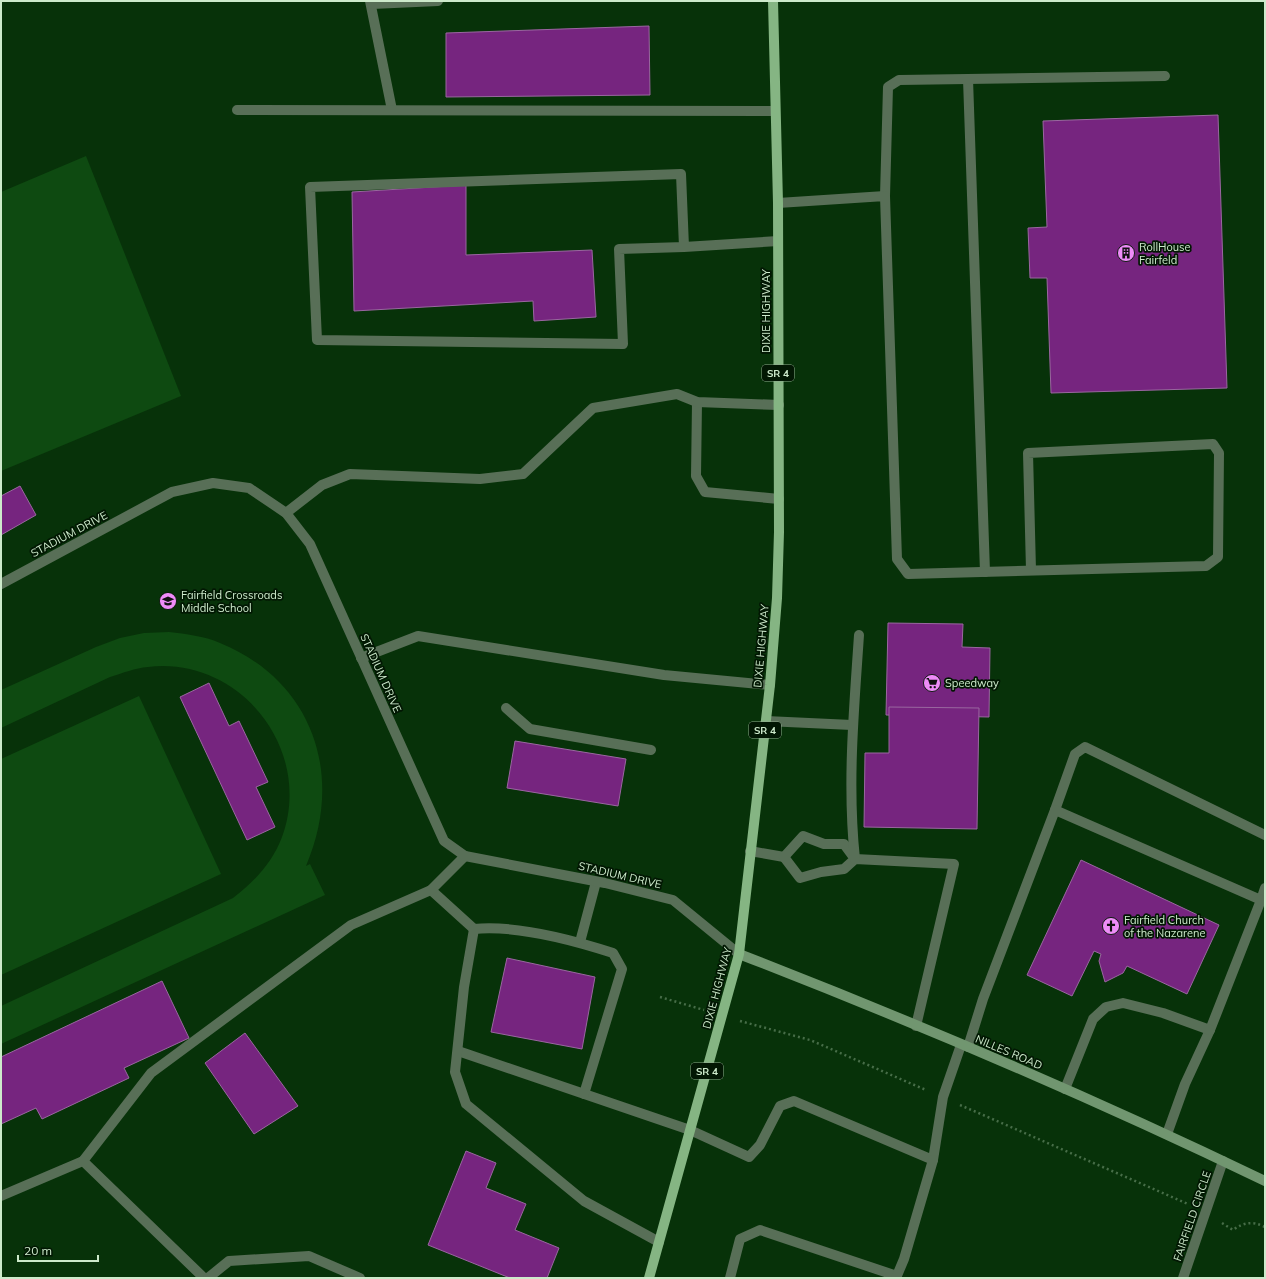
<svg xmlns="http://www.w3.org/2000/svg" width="1266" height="1279" viewBox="0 0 1266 1279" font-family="Mulish,sans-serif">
	<rect width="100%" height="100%" fill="#073209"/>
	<g fill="#0e4a11">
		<polygon points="86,156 181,396 1,471 1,192"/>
		<path d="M169,632C186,634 204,636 220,643C313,681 345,775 306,866L310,864L325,895L1,1044V1006L233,898C255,881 272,863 282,837C314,750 240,656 148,667C135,668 123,673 110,677L1,728V690L96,647L120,638L144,633Z"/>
		<polygon points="139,696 221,874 1,975 1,759"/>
	</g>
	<g fill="#76257f" stroke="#9a67a0">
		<polygon points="649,26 650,95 446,97 446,33"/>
		<polygon points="1218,115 1227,388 1051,393 1047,278 1030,278 1028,228 1047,227 1043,121"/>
		<polygon points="466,185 466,255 592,250 596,317 534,321 533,301 354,311 352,192"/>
		<polygon points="20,486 36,515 1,535 1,496"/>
		<polygon points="888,623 963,624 962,647 990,648 989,717 886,715"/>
		<polygon points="209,683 229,726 239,721 268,782 256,787 275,827 247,840 180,697"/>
		<polygon points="889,707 979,708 977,829 864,827 865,753 889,753"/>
		<polygon points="515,741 626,759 618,806 507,788"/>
		<polygon points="1081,860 1219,925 1187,994 1127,966 1123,973 1105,982 1099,961 1101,954 1094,951 1072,996 1027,975"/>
		<polygon points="507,958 595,977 582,1049 491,1032"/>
		<polygon points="162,981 189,1038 124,1068 129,1078 42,1119 36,1108 1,1124 1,1057"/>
		<polygon points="245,1033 298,1106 254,1134 205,1063"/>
		<polygon points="466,1151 496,1163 486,1188 526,1204 515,1230 559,1248 547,1278 510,1278 428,1245"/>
	</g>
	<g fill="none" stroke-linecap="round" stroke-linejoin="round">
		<g stroke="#476d48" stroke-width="2.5" stroke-dasharray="2 3" stroke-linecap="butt">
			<polyline points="660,997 704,1010"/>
			<polyline points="740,1021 810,1040 926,1090"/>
			<polyline points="960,1105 1188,1204"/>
			<path d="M1222,1223L1233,1230C1244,1222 1253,1221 1265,1227"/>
		</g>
		<g stroke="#586f57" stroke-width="10">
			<polyline points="370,1 392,110"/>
			<polyline points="372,4 438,1"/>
			<polyline points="968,79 985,572"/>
			<polyline points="237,110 775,111"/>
			<polyline points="885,196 888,87 899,80 1165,76"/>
			<polyline points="778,203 885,196 897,559 908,574 1206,566 1218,557 1219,453 1213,444 1028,453 1031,570"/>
			<polyline points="684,247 619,249 623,344 317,340 310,187 681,174 684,247 778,241"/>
			<polyline points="697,402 696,476 705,492 779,499"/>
			<polyline points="286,513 322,485 350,474 480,479 523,474 593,408 677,394 697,402 779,405"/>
			<polyline points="361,658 418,636 664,675 770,685"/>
			<polyline points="506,708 530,729 651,750"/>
			<polyline points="766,721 852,725"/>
			<polyline points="1055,810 1075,754 1085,747 1265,835"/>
			<polyline points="750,851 784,857"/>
			<polyline points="855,859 844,844 824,844 803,836 784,857 800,878 821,872 844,869 855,859 954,864 916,1026"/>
			<path d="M855,859C847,784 854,710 859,635"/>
			<polyline points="431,890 474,929"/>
			<polyline points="1261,900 1265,888"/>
			<polyline points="580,942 596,882"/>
			<polyline points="968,1047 983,999 1055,810 1261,900 1210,1030 1185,1084 1167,1134"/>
			<polyline points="458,1051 690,1130 749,1157 760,1145 780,1106 794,1101 933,1160 943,1097 961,1045"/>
			<polyline points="1065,1089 1093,1019 1106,1007 1123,1003 1163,1013 1210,1030"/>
			<path d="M584,1094L622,969L613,953C573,940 516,925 474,929L464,987L455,1072L466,1104L584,1201L659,1242"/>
			<polyline points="1,1196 83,1161"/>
			<polyline points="204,1278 83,1161 151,1073 351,925 431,890 465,856"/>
			<polyline points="208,1278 229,1261 309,1256 360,1278"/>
			<polyline points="730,1278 740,1239 760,1230 897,1276"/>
			<polyline points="896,1278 904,1259 933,1160"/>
		</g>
		<g stroke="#586f57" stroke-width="10">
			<polyline points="1,584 172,492 213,483 249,488 286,513 310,544 444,841 465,856 605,883 673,900 739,954"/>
			<polyline points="1183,1278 1223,1161"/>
		</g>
		<path stroke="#719670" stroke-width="10" d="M739,954C917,1023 1093,1098 1265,1181"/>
		<polyline stroke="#85b583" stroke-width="10" points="649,1278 739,954 770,685 777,598 779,532 778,203 773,1"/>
	</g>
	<defs>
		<g id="building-disc" transform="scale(0.9)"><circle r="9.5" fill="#ee8cf8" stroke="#021703"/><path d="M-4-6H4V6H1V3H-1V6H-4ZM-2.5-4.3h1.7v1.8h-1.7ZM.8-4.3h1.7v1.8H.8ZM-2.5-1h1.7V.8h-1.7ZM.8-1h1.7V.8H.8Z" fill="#111"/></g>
		<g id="school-disc" transform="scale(0.9)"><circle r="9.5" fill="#ee8cf8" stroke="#021703"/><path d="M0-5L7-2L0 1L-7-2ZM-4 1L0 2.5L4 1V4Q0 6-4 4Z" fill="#111"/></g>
		<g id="supermarket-disc" transform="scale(0.9)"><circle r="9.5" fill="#ee8cf8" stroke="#021703"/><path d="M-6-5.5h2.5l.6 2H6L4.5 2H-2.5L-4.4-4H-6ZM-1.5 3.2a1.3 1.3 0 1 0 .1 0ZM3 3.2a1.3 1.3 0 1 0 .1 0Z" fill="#111"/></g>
		<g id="church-disc" transform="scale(0.9)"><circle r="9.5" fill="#ee8cf8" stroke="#021703"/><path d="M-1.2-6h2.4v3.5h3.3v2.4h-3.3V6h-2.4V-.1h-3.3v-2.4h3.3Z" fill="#111"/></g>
	</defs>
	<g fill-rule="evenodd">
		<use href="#building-disc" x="1126" y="253"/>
		<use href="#school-disc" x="168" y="601"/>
		<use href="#supermarket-disc" x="932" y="683"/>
		<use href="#church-disc" x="1111" y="926"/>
	</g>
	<g text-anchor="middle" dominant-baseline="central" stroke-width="3.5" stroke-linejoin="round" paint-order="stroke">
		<g fill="#021703" stroke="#90ab8f" stroke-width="1">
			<rect x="762" y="365" width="32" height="16" rx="3"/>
			<rect x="749" y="722" width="32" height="16" rx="3"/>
			<rect x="691" y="1063" width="32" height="16" rx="3"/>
		</g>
		<g font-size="10" font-weight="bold" fill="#cdeacb">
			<text x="778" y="373">SR 4</text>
			<text x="765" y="730">SR 4</text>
			<text x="707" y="1071">SR 4</text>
		</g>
		<g font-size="11" fill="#cdeacb" stroke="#021703" text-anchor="start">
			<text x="1139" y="247">RollHouse<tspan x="1139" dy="13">Fairfeld</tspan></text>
			<text x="181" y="595">Fairfield Crossroads<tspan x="181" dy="13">Middle School</tspan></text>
			<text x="945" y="683">Speedway</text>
			<text x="1124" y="920">Fairfield Church<tspan x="1124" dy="13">of the Nazarene</tspan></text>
		</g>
		<g font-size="11" fill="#cdeacb" stroke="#021703">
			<text transform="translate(766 311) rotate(-90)">DIXIE HIGHWAY</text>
			<text transform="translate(69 534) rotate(-28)">STADIUM DRIVE</text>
			<text transform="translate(761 646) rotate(-85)">DIXIE HIGHWAY</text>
			<text transform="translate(381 673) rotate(66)">STADIUM DRIVE</text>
			<text transform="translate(620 875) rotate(13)">STADIUM DRIVE</text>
			<text transform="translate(717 988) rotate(-75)">DIXIE HIGHWAY</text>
			<text transform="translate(1009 1052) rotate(23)">NILLES ROAD</text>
			<text transform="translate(1192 1216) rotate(-71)">FAIRFIELD CIRCLE</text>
		</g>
	</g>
	<rect width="1266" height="1279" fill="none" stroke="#cdeacb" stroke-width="4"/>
	<path d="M18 1255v6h80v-6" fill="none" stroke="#cdeacb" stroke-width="2"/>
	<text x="24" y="1255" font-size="12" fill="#cdeacb" stroke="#021703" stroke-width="3" paint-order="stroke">20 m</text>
</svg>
